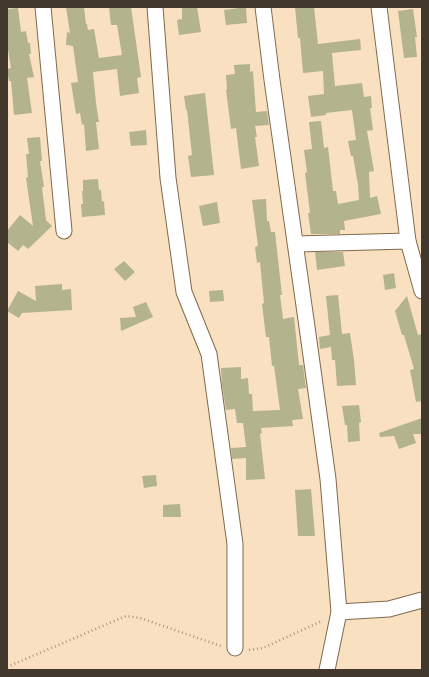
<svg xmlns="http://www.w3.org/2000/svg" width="429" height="677" viewBox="0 0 429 677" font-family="Commissioner,sans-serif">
	<rect width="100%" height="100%" fill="#f9e0c1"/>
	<g fill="#b3b38e">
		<polygon points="66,7 84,7 86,24 87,24 88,30 94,29 99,58 122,55 117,25 111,25 109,7 131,7 141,77 137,78 139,93 120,96 117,69 93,72 96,103 99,122 96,122 99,149 86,151 84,124 82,125 80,113 76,114 71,83 78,82 73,46 66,45 67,32 70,33"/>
		<polygon points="182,7 197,7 201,32 179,35 177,20 182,19"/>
		<polygon points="246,7 247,23 226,25 224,10"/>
		<polygon points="295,7 314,7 318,44 360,39 361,50 332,53 335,86 362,83 364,97 371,96 372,108 370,108 373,130 367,131 374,171 369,172 370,198 377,196 381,214 344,221 345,230 340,230 340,234 311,234 308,213 310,213 305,173 307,172 304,150 312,149 309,122 321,121 324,148 328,147 333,191 336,191 338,204 359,200 358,185 353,156 351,156 348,141 356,140 352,110 326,113 326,115 311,117 308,96 324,94 323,71 303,73 300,38 298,38"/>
		<polygon points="18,8 21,32 26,31 28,43 30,43 31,54 29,54 34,77 27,78 32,113 14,115 11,81 9,81 7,70 7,69 11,68 7,44 7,9"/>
		<polygon points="413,9 417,37 415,37 417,57 404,58 398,11"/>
		<polygon points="250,64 250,72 253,71 256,112 267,111 269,125 255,126 257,137 255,137 259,166 241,169 236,128 231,129 226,90 227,90 226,75 235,74 234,65"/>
		<polygon points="205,93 214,175 191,177 188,156 192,155 187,110 186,110 184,96"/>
		<polygon points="146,130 147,145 131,146 129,132"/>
		<polygon points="40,137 42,161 40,161 44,187 42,187 46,220 52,226 28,249 23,245 18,251 7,242 7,231 20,215 33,226 26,178 28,177 26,154 29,154 27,138"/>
		<polygon points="98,179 99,190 101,190 102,202 104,201 105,215 82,217 81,204 83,204 82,191 83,191 83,180"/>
		<polygon points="266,199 267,221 269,221 271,232 275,232 282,295 280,295 283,319 294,317 299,365 303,365 306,388 298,389 303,419 292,420 293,426 261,428 262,433 260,434 265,479 246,480 246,458 232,459 231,448 246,447 243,423 237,423 235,409 226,410 222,385 221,368 241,367 241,379 248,378 249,394 252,394 253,411 280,410 274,366 272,366 269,337 266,337 262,304 264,303 260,262 257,263 255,247 258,246 252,200"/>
		<polygon points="217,202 220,223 203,226 199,206"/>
		<polygon points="315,252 343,252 345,266 317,270"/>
		<polygon points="124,261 135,272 125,281 114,269"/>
		<polygon points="394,273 396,288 385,290 383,275"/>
		<polygon points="62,284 62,290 71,289 72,310 22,313 19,318 7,311 18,291 36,301 35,286"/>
		<polygon points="223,290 224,301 210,302 209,291"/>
		<polygon points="338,295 342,334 350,333 354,360 356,385 337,386 335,360 332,360 331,347 320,349 319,337 330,335 326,296"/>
		<polygon points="407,296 418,335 422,334 422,401 416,402 410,370 414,369 404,335 402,335 395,311"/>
		<polygon points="146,302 153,317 121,331 120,318 136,317 133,307"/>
		<polygon points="359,405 361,422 359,423 360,441 348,442 347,425 345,425 342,406"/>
		<polygon points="422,418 422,434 413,434 416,443 399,449 394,436 380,437 379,433"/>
		<polygon points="156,475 157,486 144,488 142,476"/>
		<polygon points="311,489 315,536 298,536 295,490"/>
		<polygon points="180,504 181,517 163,517 163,505"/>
	</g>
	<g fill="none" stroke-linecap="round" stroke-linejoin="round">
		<g stroke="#806a4d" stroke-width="17">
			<g id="minor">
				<polyline points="43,7 64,231"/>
				<polyline points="155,7 168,178 184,292 209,354 235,544 235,648"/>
				<polyline points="263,7 272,80 308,334 328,479 339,612 327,670"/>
				<polyline points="379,7 408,241 422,291"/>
				<polyline points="296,244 408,241"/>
				<polyline points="339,612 389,609 422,600"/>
			</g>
		</g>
		<g stroke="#a8967f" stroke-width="2.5" stroke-dasharray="1 3" stroke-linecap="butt">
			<polyline points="249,650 263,648 322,621"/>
			<polyline points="7,667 126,616 140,618 221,646"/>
		</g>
		<use href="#minor" stroke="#fff" stroke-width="15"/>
	</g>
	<rect width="429" height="677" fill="none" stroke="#42382b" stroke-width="16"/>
</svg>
